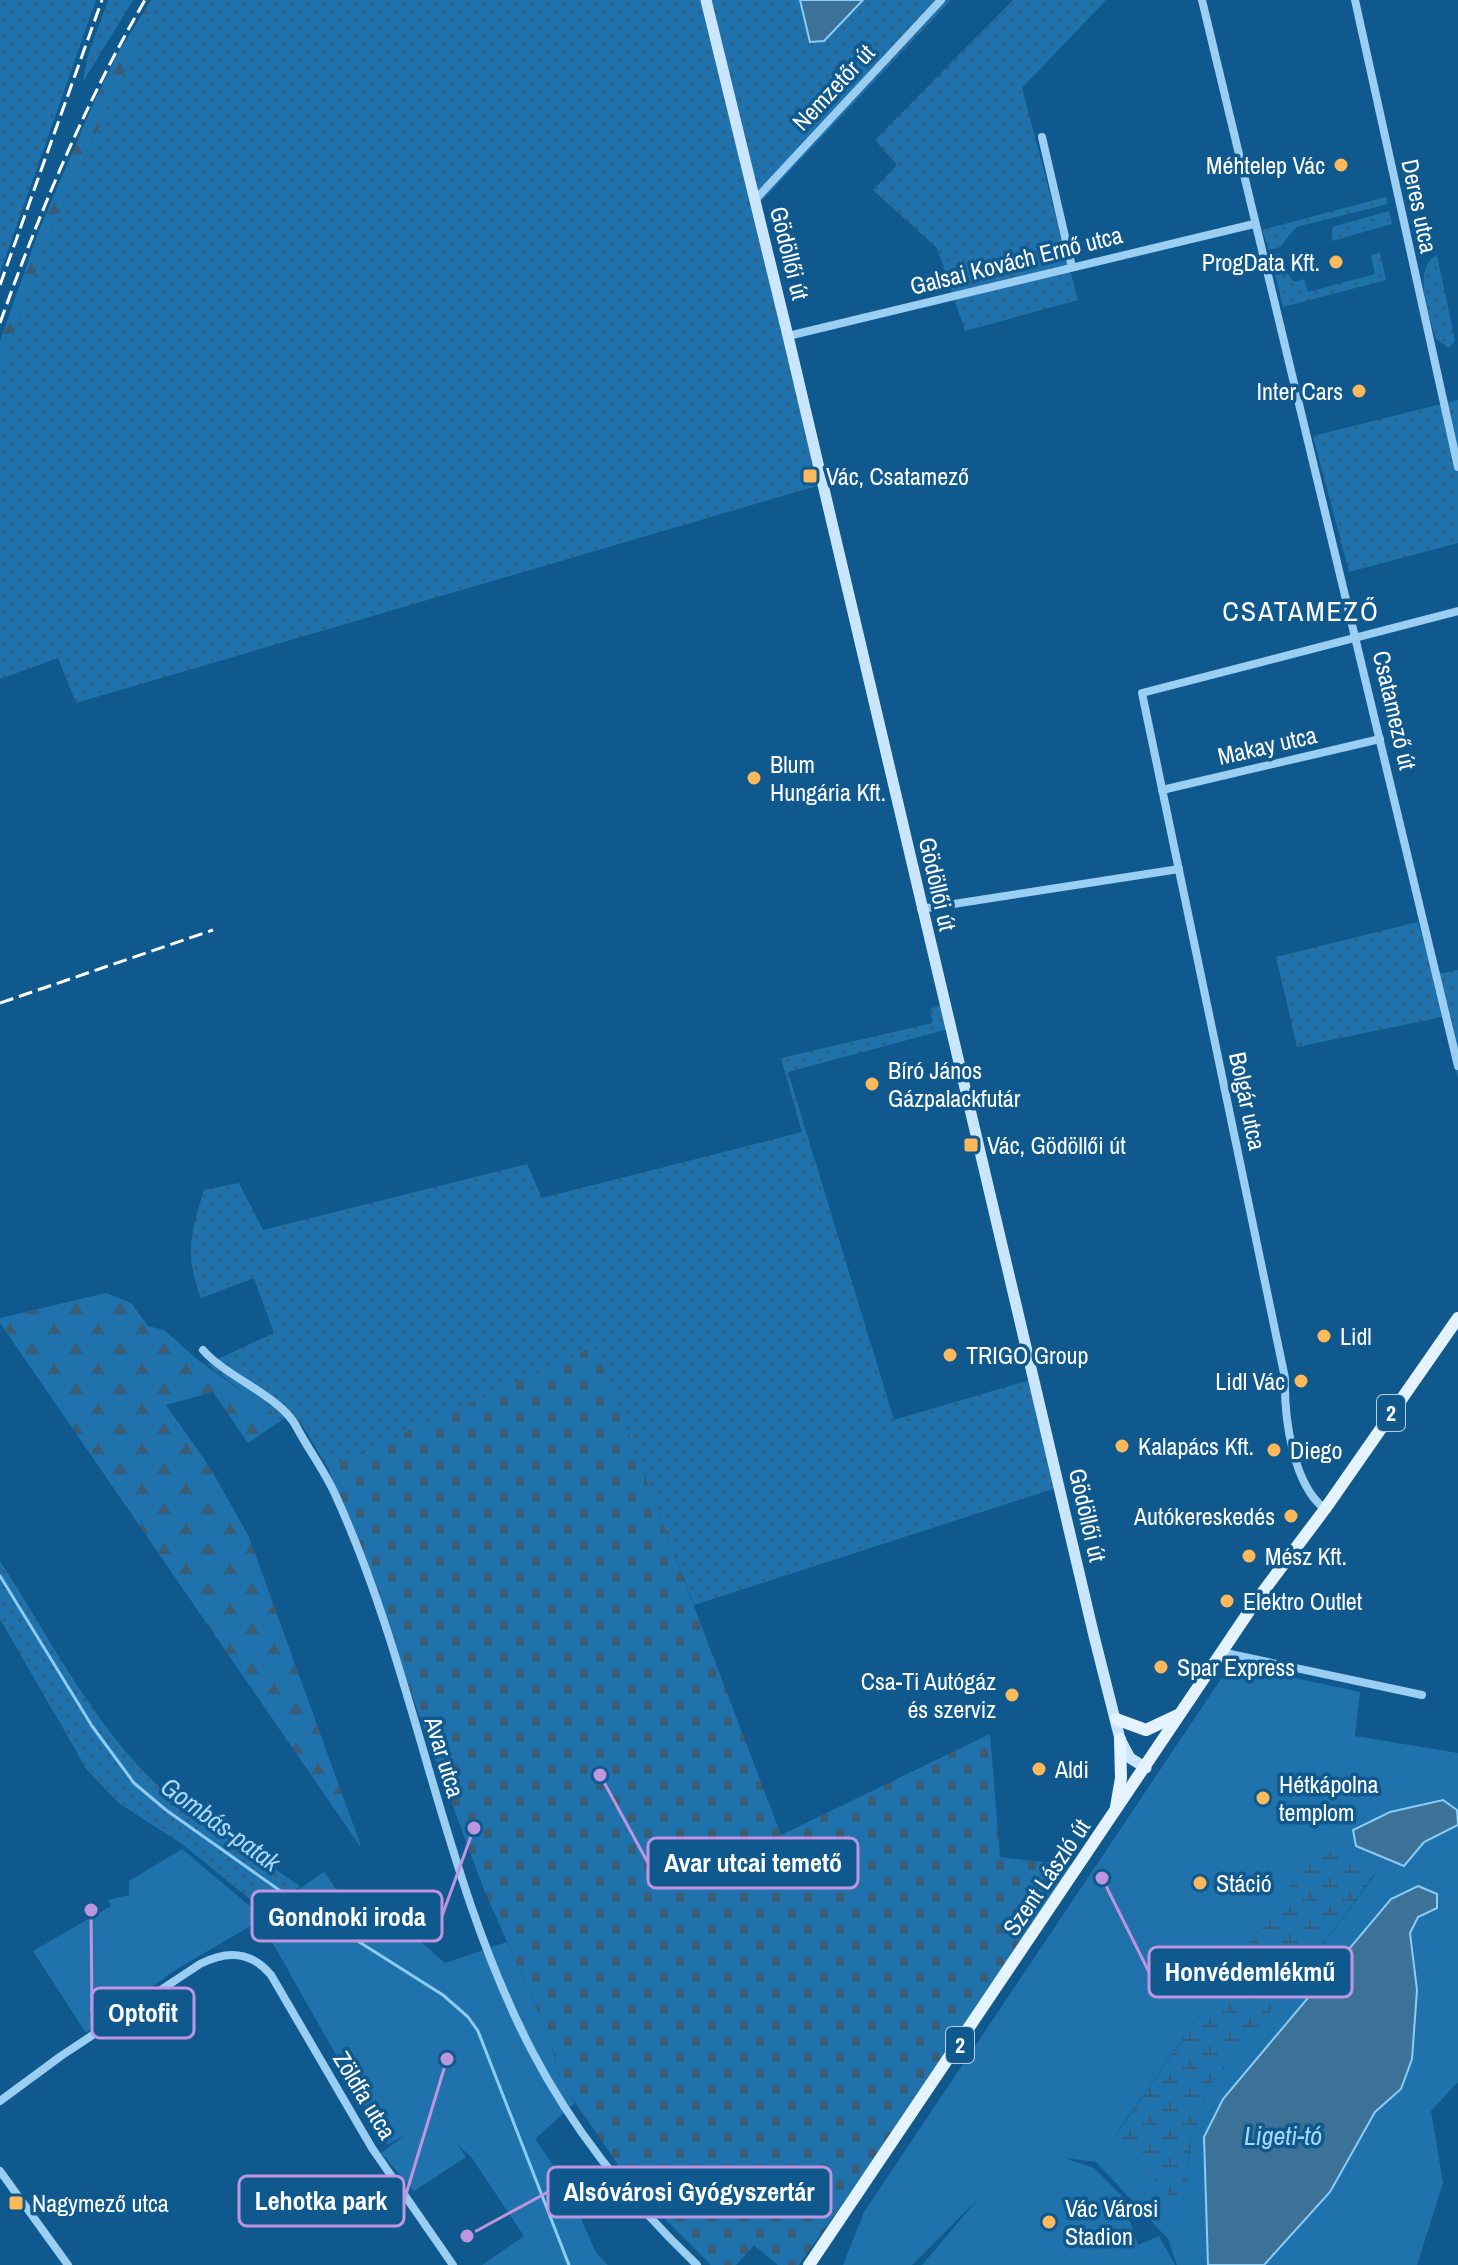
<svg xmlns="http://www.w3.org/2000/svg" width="1458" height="2265" viewBox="0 0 1458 2265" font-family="'Archivo Narrow',sans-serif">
	<defs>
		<pattern id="grass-dots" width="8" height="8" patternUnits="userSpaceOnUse" patternTransform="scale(2)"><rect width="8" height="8" fill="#1f72ac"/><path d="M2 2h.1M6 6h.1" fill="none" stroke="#385d77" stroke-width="1.8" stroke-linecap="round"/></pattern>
		<pattern id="forest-firs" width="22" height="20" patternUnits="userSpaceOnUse" patternTransform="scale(2)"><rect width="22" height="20" fill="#1f72ac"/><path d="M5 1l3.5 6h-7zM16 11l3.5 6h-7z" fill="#385d77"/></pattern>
		<pattern id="wetland-marsh" width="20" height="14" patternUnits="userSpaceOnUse" patternTransform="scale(2)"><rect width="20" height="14" fill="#1f72ac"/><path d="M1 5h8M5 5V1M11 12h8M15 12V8" fill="none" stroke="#385d77"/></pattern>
		<pattern id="cemetery-stones" width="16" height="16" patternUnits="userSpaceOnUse" patternTransform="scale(2)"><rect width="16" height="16" fill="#1f72ac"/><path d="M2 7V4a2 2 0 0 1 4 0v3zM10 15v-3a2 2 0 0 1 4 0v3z" fill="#385d77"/></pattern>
	</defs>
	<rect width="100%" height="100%" fill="#10598f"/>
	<g fill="url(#grass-dots)">
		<polygon points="0,0 96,0 0,273"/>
		<polygon points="108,0 133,0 83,82 87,59"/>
		<polygon points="157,0 800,0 810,41 824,41 863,0 951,0 754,209 820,485 76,703 58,658 0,679 0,383 4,378 3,363 44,246"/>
		<polygon points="1013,0 1106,0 1022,88 1078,300 965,331 937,248 873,190 897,165 875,140"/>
		<polygon points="1386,197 1388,204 1296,227 1280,247 1269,250 1262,230"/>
		<polygon points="1389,211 1392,224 1332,241 1332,227"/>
		<polygon points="1279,253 1282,267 1294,282 1304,279 1308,292 1375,274 1371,255 1380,253 1386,280 1283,307 1271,257"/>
		<path d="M1437,255L1455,341L1449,348L1436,339C1430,316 1411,268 1437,255Z"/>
		<polygon points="1458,400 1458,543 1349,572 1313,436"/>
		<polygon points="1418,922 1433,975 1458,970 1458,1079 1442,1017 1297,1047 1276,957"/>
		<path d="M946,1003L952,1028L788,1072L894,1420L1033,1379L1056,1488L694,1605L595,1347L328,1468L301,1423L273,1416L207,1364L274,1333L254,1278L201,1298C184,1255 191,1233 204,1190L239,1183L263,1230L527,1164L542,1198L802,1132L781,1058L933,1023L930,1009Z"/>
		<path d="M0,1561C46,1632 87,1713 146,1774C189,1818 249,1851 300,1886L266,1912L182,1844L120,1804L87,1770L0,1619Z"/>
	</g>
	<g fill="url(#forest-firs)">
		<polygon points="151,0 157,0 44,246 3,363 4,378 0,383 0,341 40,228 93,104 118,53"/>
		<polygon points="106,1293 131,1303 148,1326 164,1330 198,1360 282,1420 248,1443 213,1392 166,1405 211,1469 249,1537 362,1849 0,1323 0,1318"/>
	</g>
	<polygon fill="url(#wetland-marsh)" points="1318,1845 1374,1875 1290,1989 1208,2087 1191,2139 1186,2197 1177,2205 1116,2135"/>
	<polygon fill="url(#cemetery-stones)" points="595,1346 781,1835 990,1734 1000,1857 1076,1866 1070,1880 799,2265 778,2265 754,2245 736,2265 711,2265 635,2189 561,2082 549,2035 484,1890 328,1468"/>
	<g fill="#1f72ac" fill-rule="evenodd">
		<path d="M1231,1664L1360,1692L1355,1736L1458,1753V1822L1456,1810L1353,1831L1404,1866L1424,1842L1458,1825V2082L1431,2111L1443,2183L1417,2265H1264L1330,2192L1375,2112L1401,2089L1412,2059L1417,1990L1410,1933L1418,1917L1390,1899L1223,2099L1204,2137L1208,2265H1177L1168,2239L1096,2162L1065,2158L1094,2168L1121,2195L1138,2245L1159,2236L1175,2265H922L977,2200L912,2265H843L864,2212ZM1318,1846L1374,1876L1290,1989L1208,2087L1191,2139L1186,2197L1177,2205L1116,2134Z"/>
		<polygon points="182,1849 264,1918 177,1969 86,2033 33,1951 111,1906 108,1900 129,1895 129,1881"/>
		<polygon points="324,1872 344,1900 374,1918 389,1914 445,1963 507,1942 549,2035 561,2082 575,2103 535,2139 565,2182 596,2253 608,2265 482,2265 524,2236 472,2158 457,2144 466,2157 414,2191 381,2153 407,2134 387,2145 271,1940 266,1912"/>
	</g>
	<g fill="#3c7198" stroke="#8bccf6" stroke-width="2">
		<polygon points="800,0 863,0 824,41 810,42"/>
		<polygon points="1443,1800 1457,1810 1458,1825 1424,1842 1404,1866 1356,1846 1353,1830 1390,1812"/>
		<polygon points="1418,1886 1437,1894 1437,1908 1418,1917 1410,1933 1417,1990 1412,2059 1401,2089 1375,2112 1330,2192 1264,2265 1208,2265 1204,2137 1223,2099 1391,1899"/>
	</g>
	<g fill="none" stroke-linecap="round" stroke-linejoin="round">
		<polyline stroke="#8bccf6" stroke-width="3" points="0,1576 92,1726 134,1783 166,1810 296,1902 443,1995 468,2017 478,2031 569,2265"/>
		<g stroke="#9acef2" stroke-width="8">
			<polyline points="1202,0 1458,1066"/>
			<polyline points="1355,0 1458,467"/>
			<polyline points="1042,137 1072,267"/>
			<polyline points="754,201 941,0"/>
			<polyline points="788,336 1254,224"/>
			<polyline points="1162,790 1380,739"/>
			<polyline points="921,909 1179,869"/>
			<path d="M203,1350C226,1377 280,1396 296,1426C308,1449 324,1470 335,1494C417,1673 441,1876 532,2051C574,2132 631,2202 697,2265"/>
			<path d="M1325,1509C1293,1485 1284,1418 1285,1378L1142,693L1458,611"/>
			<polyline points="1221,1652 1422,1695"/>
			<path d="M0,2101L61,2056L200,1964C227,1950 251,1951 271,1975L372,2148L453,2265"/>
			<polyline points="0,2171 68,2265"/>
		</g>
		<polyline stroke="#c9e6fc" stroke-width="11" points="706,0 788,336 1094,1636 1120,1739 1130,1758 1146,1768"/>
		<g stroke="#e5f3ff" stroke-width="12">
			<polyline points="1116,1719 1146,1730 1178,1715"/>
			<polyline points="1116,1807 1121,1778 1120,1739"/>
			<polyline points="809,2265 1256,1601 1325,1509 1458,1318"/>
		</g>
		<g stroke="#fff" stroke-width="3" stroke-dasharray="14 6" stroke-linecap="butt">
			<polyline points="0,285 102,0"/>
			<path d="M0,323C40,211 85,103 145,0"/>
			<polyline points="0,1003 213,930"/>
		</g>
	</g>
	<g fill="#ffb95b" stroke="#10598f" stroke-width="3">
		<circle cx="1341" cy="165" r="8"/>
		<circle cx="1336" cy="262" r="8"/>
		<circle cx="1359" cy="391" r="8"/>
		<rect x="802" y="468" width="16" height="16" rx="4"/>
		<circle cx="754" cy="778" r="8"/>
		<circle cx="872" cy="1084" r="8"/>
		<rect x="963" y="1137" width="16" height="16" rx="4"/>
		<circle cx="1324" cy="1336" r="8"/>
		<circle cx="950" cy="1355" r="8"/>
		<circle cx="1301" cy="1381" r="8"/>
		<circle cx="1122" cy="1446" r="8"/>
		<circle cx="1274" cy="1450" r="8"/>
		<circle cx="1291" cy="1516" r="8"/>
		<circle cx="1249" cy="1556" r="8"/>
		<circle cx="1227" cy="1601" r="8"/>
		<circle cx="1161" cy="1667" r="8"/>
		<circle cx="1012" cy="1695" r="8"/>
		<circle cx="1039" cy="1769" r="8"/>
		<circle cx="1263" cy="1798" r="8"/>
		<circle cx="1200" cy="1883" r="8"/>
		<rect x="8" y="2195" width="16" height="16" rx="4"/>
		<circle cx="1049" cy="2222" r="8"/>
	</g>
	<g text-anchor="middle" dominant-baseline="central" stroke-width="7" stroke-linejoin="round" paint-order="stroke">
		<g fill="#10598f" stroke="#b7cddd" stroke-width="2">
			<rect x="1377" y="1395" width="28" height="36" rx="6"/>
			<rect x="946" y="2027" width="28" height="36" rx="6"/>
		</g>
		<g font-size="22" font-weight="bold" fill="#fff">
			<text x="1391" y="1413">2</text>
			<text x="960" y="2045">2</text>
		</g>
		<g font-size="24" fill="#fff" stroke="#10598f">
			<text transform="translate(833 87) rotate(-47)">Nemzetőr út</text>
			<text transform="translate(1420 206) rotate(78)">Deres utca</text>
			<text transform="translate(790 253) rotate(76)">Gödöllői út</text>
			<text transform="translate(1016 260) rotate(-14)">Galsai Kovách Ernő utca</text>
			<text transform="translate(1395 710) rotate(77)">Csatamező út</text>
			<text transform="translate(1267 745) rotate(-13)">Makay utca</text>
			<text transform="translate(938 884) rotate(77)">Gödöllői út</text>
			<text transform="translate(1248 1101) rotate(78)">Bolgár utca</text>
			<text transform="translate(1088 1515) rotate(77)">Gödöllői út</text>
			<text transform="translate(445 1757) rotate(73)">Avar utca</text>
			<text transform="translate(1046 1877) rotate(-56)">Szent László út</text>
			<text transform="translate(365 2095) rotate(59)">Zöldfa utca</text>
		</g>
		<g font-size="24" fill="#fff" stroke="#10598f" text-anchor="start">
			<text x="1325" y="165" text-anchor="end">Méhtelep Vác</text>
			<text x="1320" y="262" text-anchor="end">ProgData Kft.</text>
			<text x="1343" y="391" text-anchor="end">Inter Cars</text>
			<text x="826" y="476">Vác, Csatamező</text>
			<text x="770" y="764">Blum<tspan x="770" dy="28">Hungária Kft.</tspan></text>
			<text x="888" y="1070">Bíró János<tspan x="888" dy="28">Gázpalackfutár</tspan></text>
			<text x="987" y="1145">Vác, Gödöllői út</text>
			<text x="1340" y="1336">Lidl</text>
			<text x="966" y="1355">TRIGO Group</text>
			<text x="1285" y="1381" text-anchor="end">Lidl Vác</text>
			<text x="1138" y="1446">Kalapács Kft.</text>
			<text x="1290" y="1450">Diego</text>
			<text x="1275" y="1516" text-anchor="end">Autókereskedés</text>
			<text x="1265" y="1556">Mész Kft.</text>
			<text x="1243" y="1601">Elektro Outlet</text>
			<text x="1177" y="1667">Spar Express</text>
			<text x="996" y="1681" text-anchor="end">Csa-Ti Autógáz<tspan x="996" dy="28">és szerviz</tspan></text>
			<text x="1055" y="1769">Aldi</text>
			<text x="1279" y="1784">Hétkápolna<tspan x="1279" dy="28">templom</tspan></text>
			<text x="1216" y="1883">Stáció</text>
			<text x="32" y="2203">Nagymező utca</text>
			<text x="1065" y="2208">Vác Városi<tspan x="1065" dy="28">Stadion</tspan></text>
		</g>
		<g font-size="26" font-style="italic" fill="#a6d8fa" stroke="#10598f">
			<text transform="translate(221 1824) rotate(36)">Gombás-patak</text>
			<text x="1283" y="2135">Ligeti-tó</text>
		</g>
		<g font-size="28" letter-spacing="2" fill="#fff" stroke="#10598f">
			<text x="1301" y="611">CSATAMEZŐ</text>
		</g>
	</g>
	<path fill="none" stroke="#bd96df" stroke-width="3" d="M600 1775L648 1863M474 1828L442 1916M1102 1878L1149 1972M91 1910L92 2013M467 2236L548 2192M447 2059L404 2201"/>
	<g fill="#bd96df" stroke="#10598f" stroke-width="3">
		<circle cx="600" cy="1775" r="8"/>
		<circle cx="474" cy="1828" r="8"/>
		<circle cx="1102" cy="1878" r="8"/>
		<circle cx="91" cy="1910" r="8"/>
		<circle cx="467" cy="2236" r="8"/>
		<circle cx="447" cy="2059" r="8"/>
	</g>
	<g fill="#10598f" stroke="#bd96df" stroke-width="3">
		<rect x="648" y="1838" width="210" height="50" rx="8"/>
		<rect x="252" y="1891" width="190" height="50" rx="8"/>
		<rect x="1149" y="1947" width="203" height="50" rx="8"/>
		<rect x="92" y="1988" width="102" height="50" rx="8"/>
		<rect x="548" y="2167" width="283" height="50" rx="8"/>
		<rect x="239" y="2176" width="165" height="50" rx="8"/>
	</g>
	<g font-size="26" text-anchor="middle" font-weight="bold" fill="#fff">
		<text x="753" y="1872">Avar utcai temető</text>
		<text x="347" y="1926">Gondnoki iroda</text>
		<text x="1250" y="1981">Honvédemlékmű</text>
		<text x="143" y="2022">Optofit</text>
		<text x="689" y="2201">Alsóvárosi Gyógyszertár</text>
		<text x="321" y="2210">Lehotka park</text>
	</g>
</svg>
